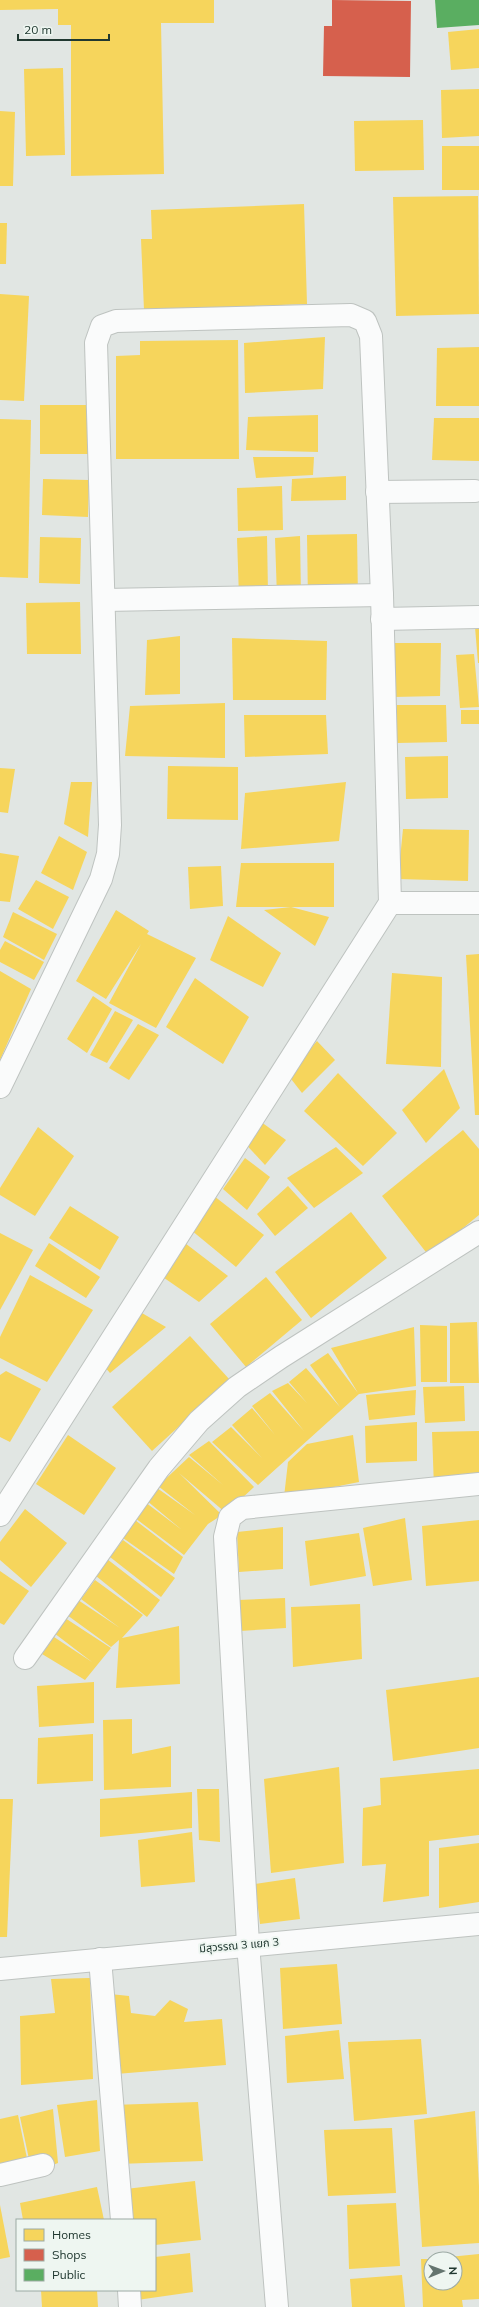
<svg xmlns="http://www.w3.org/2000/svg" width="479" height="2307" viewBox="0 0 479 2307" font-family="Mulish,'Noto Sans Thai',sans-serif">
	<rect width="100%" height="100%" fill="#e1e6e3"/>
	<g fill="#f6d55c">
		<polygon points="0,0 214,0 214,23 161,23 164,174 71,176 71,25 58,25 58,9 0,10"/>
		<polygon points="479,29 479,68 451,70 448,32"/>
		<polygon points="63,68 65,155 26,156 24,69"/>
		<polygon points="479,89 479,136 442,138 441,90"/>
		<polygon points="0,111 15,112 13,186 0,186"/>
		<polygon points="423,120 424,170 355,171 354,121"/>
		<rect x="442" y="146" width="37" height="44"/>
		<polygon points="478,196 479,314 396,316 393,197"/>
		<polygon points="304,204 307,304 144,310 141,239 152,239 151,210"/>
		<polygon points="0,223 7,223 6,264 0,264"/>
		<polygon points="0,294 29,296 24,401 0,400"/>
		<polygon points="325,337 323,389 245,393 244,343"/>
		<polygon points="238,340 239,459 116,459 116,356 140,355 140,341"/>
		<polygon points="479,347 479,406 436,406 437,348"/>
		<rect x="40" y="405" width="56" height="49"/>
		<polygon points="318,415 318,452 246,450 248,417"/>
		<polygon points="434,418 479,418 479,461 432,460"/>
		<polygon points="0,419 31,420 28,578 0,577"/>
		<polygon points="253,457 314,457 313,475 256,478"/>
		<polygon points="346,476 346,500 291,501 292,479"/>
		<polygon points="43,479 89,480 88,517 42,515"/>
		<polygon points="282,486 283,530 238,531 237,488"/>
		<polygon points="357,534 358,600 308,603 307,535"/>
		<polygon points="267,536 268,593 239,597 237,538"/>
		<polygon points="300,536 301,597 277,597 275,538"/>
		<polygon points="40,537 81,538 80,584 39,583"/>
		<polygon points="80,602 81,654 27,654 26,603"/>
		<polygon points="475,627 479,627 479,663 478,663"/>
		<polygon points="180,636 180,694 145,695 147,640"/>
		<polygon points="232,638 327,641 326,700 233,700"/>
		<polygon points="392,643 441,643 440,696 393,697"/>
		<polygon points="474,654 479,707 460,708 456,655"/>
		<polygon points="225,703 225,758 125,756 130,706"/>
		<polygon points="397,705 446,705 447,742 397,743"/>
		<rect x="461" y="710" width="18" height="14"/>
		<polygon points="244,715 326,715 328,754 245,757"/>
		<polygon points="448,756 448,798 406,799 405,757"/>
		<polygon points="168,766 238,767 238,820 167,819"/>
		<polygon points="0,768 15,769 8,813 0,812"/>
		<polygon points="71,782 92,782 88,837 64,824"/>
		<polygon points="346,782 339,841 241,849 245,793"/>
		<polygon points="403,829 469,830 468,881 398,879"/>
		<polygon points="59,836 87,852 73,890 41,873"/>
		<polygon points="0,853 19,856 10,902 0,901"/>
		<polygon points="241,863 334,863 334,907 236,907"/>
		<polygon points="221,866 223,906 190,909 188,867"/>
		<polygon points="36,880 69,897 53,929 18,909"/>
		<polygon points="291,907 329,917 315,946 264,910"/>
		<polygon points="116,910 149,931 147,934 196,958 156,1028 109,1003 141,944 106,999 76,981"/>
		<polygon points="13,912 57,934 44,960 3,937"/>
		<polygon points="228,916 281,953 263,987 210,960"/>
		<polygon points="5,941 44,962 34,980 0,962 0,950"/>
		<polygon points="479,954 479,1115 475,1115 466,955"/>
		<polygon points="0,971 31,989 0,1060"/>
		<polygon points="392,973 442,977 441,1067 386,1064"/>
		<polygon points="195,978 249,1017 223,1064 166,1027"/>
		<polygon points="93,996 112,1009 87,1053 67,1039"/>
		<polygon points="115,1011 133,1020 107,1063 90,1055"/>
		<polygon points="138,1024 159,1035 129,1080 109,1068"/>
		<polygon points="317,1041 335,1060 302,1093 288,1075"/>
		<polygon points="444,1069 460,1108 426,1143 402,1110"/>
		<polygon points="338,1073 397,1133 363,1166 304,1111"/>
		<polygon points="257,1119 286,1140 265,1165 240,1138"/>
		<polygon points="38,1127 74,1156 35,1216 0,1195 0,1188"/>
		<polygon points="463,1130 479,1149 479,1215 429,1256 382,1196"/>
		<polygon points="336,1147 363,1173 314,1208 287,1178"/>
		<polygon points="245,1158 270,1177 247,1210 223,1189"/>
		<polygon points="288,1186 308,1208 275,1236 257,1214"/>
		<polygon points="214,1196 264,1235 236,1267 191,1230"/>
		<polygon points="70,1206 119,1237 100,1270 49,1238"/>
		<polygon points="351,1212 387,1258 311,1318 275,1272"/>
		<polygon points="0,1233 33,1250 0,1310"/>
		<polygon points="181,1240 228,1276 199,1302 157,1273"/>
		<polygon points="49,1243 100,1277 86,1298 35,1266"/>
		<polygon points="30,1275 93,1310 47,1382 0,1358 0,1337"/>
		<polygon points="266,1277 302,1320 246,1367 210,1324"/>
		<polygon points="135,1309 166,1327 110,1373 99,1360"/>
		<polygon points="477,1322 479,1383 450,1383 450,1323"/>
		<polygon points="420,1325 447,1326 447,1382 421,1382"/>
		<polygon points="414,1327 416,1386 359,1394 258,1485 212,1442 231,1427 262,1458 232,1425 252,1408 275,1435 252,1406 270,1393 304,1431 272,1391 288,1383 307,1403 289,1382 306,1368 340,1407 310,1365 328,1353 358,1393 331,1348"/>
		<polygon points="190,1336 230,1380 152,1451 112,1407"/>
		<polygon points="6,1371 41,1389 10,1442 0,1437 0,1375"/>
		<polygon points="464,1386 465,1421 425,1423 423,1387"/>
		<polygon points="416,1390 415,1415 369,1420 366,1395"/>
		<polygon points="417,1422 417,1461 366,1463 365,1426"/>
		<polygon points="479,1431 479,1484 434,1488 432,1432"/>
		<polygon points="68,1435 116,1468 84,1515 36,1484"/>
		<polygon points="353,1435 359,1482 284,1497 288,1462 307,1444"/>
		<polygon points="209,1441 254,1487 226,1513 179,1473 222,1515 208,1524 184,1555 135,1518 145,1502 182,1530 146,1500 157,1488 195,1515 158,1486 189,1457 223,1485 189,1455"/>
		<polygon points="25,1509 67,1543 31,1587 0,1560 0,1542"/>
		<polygon points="405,1518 412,1580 373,1586 363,1528"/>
		<polygon points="135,1520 183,1557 174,1574 123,1538"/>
		<polygon points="479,1520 479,1581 426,1586 422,1526"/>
		<polygon points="283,1527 283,1569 239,1572 237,1532"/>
		<polygon points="359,1533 366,1576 310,1586 305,1541"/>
		<polygon points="123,1540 175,1578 161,1597 110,1557"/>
		<polygon points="107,1559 160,1600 147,1617 96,1576"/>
		<polygon points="0,1571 29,1591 4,1625 0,1623"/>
		<polygon points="95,1580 143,1615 122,1638 179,1626 180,1684 116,1688 119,1640 111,1647 67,1615 78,1600 120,1628 81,1599"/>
		<polygon points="285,1598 286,1628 240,1631 238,1600"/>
		<polygon points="360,1604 362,1659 293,1667 291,1607"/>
		<polygon points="65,1618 111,1648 85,1680 42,1654 54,1637 92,1662 54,1633"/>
		<polygon points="479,1677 479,1748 393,1761 386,1690"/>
		<polygon points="94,1682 94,1723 39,1727 37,1686"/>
		<polygon points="132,1719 132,1754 171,1746 171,1787 104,1790 103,1720"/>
		<polygon points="93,1734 93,1781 37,1784 38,1738"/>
		<polygon points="339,1767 344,1863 271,1873 264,1779"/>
		<polygon points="479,1769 479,1835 429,1841 429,1896 383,1902 386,1864 362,1866 363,1808 381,1805 380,1778"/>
		<polygon points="197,1789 219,1789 220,1842 199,1840"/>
		<polygon points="192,1792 192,1828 100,1837 100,1799"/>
		<polygon points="0,1799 13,1799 7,1937 0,1937"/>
		<polygon points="192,1832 195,1882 141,1887 138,1840"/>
		<polygon points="479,1843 479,1902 439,1908 439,1848"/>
		<polygon points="295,1878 300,1919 260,1924 255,1884"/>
		<polygon points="337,1964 342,2024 283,2029 280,1968"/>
		<polygon points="90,1978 93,2079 21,2085 20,2016 55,2013 51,1979"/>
		<polygon points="110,1994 129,1996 131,2013 155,2016 170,2000 188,2009 184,2022 222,2019 226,2065 116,2074"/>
		<polygon points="339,2030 344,2079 287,2083 285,2036"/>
		<polygon points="421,2039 427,2114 354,2121 348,2042"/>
		<polygon points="97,2100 100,2151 65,2157 57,2105"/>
		<polygon points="198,2102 203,2161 118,2164 113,2105"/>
		<polygon points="53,2109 58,2163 32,2173 20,2117"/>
		<polygon points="475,2111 479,2186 479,2243 422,2247 414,2120"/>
		<polygon points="18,2115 29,2168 0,2175 0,2119"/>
		<polygon points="392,2128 396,2193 328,2196 324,2130"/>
		<polygon points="195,2181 201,2240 155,2245 155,2220 111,2220 108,2191"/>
		<polygon points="97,2187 104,2220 23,2220 20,2203"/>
		<polygon points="396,2203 400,2266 349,2269 347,2205"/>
		<polygon points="0,2205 10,2257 0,2259"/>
		<polygon points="190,2253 193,2292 130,2301 129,2290 155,2290 155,2257"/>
		<polygon points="479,2254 479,2299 462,2300 463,2307 423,2307 421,2259 431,2259 431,2283 455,2283 455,2259 439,2258"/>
		<polygon points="402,2275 405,2307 352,2307 350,2279"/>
		<polygon points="41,2290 97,2290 98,2307 42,2307"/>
	</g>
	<polygon fill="#d6604d" points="332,0 411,1 410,77 323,76 324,26 332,26"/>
	<polygon fill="#5aae61" points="435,0 479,0 479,25 437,28"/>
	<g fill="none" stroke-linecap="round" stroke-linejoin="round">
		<g stroke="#bec3c0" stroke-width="24">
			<g id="street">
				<polyline points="377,492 475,491"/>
				<polyline points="104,600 382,595"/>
				<polyline points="382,619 479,617"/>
				<polyline points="390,903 479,903"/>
				<polyline points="0,1087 101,879 108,854 110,825 96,343 102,326 116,321 351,315 365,321 371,336 382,595 390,903 0,1515"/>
				<polyline points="25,1658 159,1468 199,1421 237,1387 281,1357 479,1232"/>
				<polyline points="100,1959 122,2220"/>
				<polyline points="0,1969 479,1924"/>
				<polyline points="0,2175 43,2165"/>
				<polyline points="129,2290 130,2307"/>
				<polyline points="277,2307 248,1944 225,1537 230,1517 242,1508 479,1484"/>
			</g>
		</g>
		<use href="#street" stroke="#fafbfb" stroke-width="22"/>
	</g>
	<g text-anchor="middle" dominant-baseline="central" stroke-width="4" stroke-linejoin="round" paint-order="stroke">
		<g font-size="11" fill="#203830" stroke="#eef6f1">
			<text transform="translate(239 1945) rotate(-5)">มีสุวรรณ 3 แยก 3</text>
		</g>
	</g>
	<rect x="16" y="2219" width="140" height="72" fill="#eef6f1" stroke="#9caaa4"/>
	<rect x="24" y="2229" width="20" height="12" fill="#f6d55c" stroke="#9caaa4"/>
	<text x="52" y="2239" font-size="12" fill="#203830">Homes</text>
	<rect x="24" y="2249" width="20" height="12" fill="#d6604d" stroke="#9caaa4"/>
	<text x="52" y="2259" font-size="12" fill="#203830">Shops</text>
	<rect x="24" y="2269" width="20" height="12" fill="#5aae61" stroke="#9caaa4"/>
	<text x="52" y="2279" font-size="12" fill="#203830">Public</text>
	<g transform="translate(443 2271) rotate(89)"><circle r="19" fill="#eef6f1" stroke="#9caaa4"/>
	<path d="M0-3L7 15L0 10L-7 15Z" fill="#64756f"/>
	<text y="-6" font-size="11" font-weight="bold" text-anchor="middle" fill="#203830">N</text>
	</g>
	<path d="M18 34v6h91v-6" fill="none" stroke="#203830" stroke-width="2"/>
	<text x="24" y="34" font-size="12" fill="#203830" stroke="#eef6f1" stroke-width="3" paint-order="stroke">20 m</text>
</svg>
